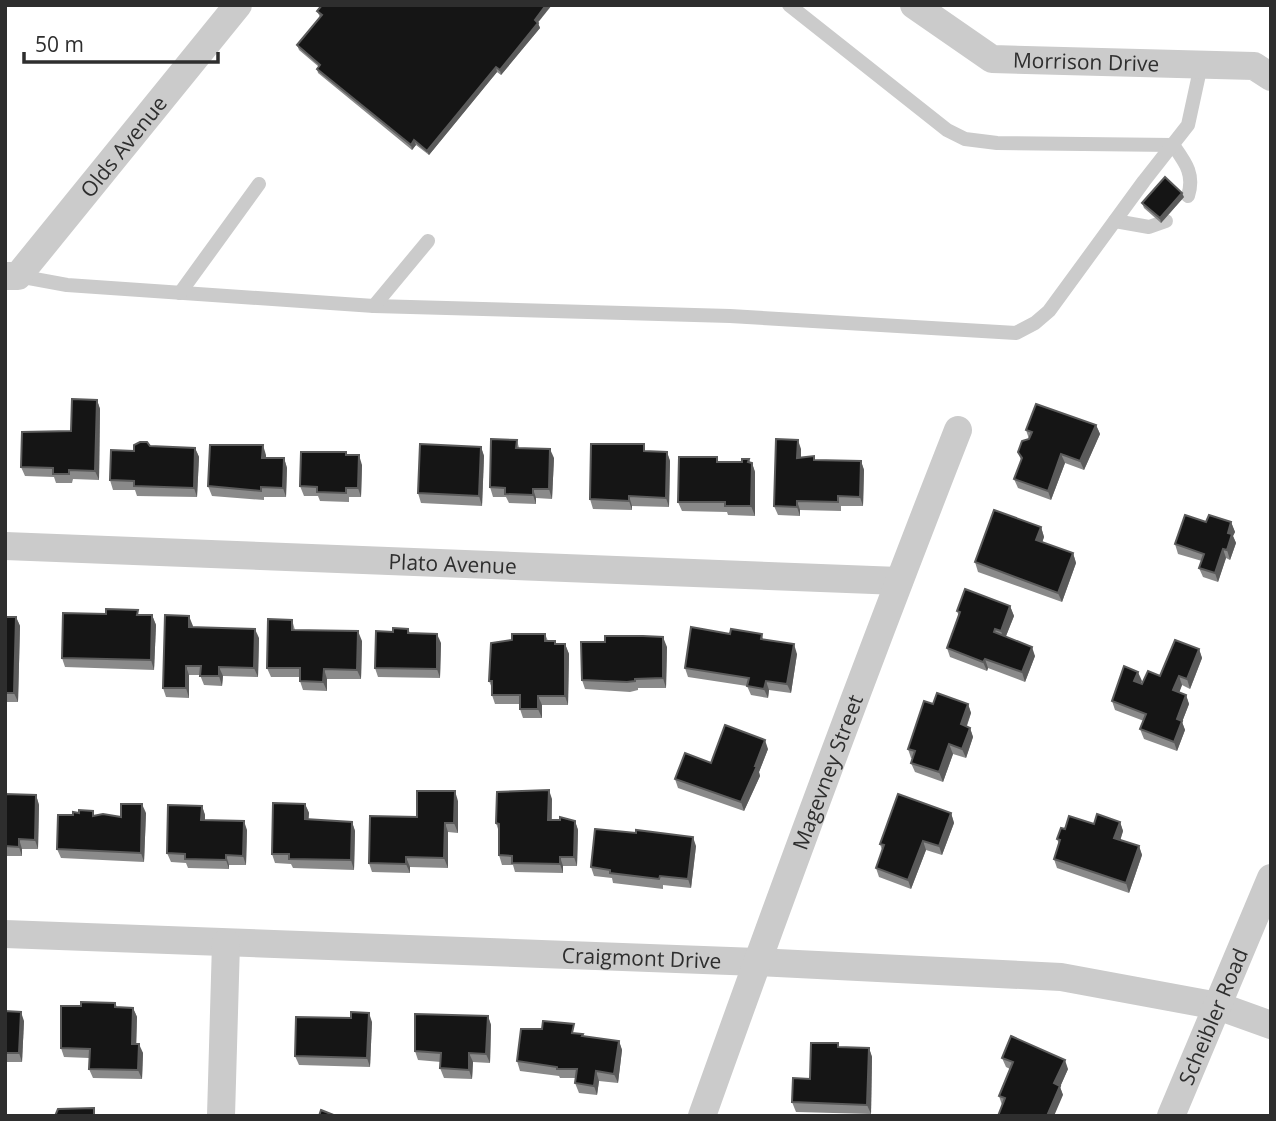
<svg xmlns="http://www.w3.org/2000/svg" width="1276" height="1121" viewBox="0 0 1276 1121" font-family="'Open Sans',sans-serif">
	<rect width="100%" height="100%" fill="#fff"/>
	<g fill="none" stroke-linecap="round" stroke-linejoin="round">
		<g stroke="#cbcbcb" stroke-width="14">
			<path d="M789,5L947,130L965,139L997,143L1173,145C1185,162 1195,174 1188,196"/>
			<polyline points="1115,221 1149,227 1166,221"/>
			<polyline points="18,276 67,285 374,306 730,316 1016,333 1035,323 1049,311 1144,181 1188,125 1201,65"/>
			<polyline points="180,293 259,184"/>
			<polyline points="374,306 428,241"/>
		</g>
		<g stroke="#cbcbcb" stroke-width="28">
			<path id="s1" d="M914,5L992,59L1254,66L1271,77"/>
			<path id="s2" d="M5,276H18L238,5"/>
			<path id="s3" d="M5,546L899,581"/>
			<path id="s4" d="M5,934L757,962L1061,977L1218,1006L1271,1025"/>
			<polyline points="221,1116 226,943"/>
			<path id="s5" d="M702,1116C784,886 869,657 958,430"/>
			<path id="s6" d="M1171,1116L1271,878"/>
		</g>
	</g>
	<g fill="#8a8a8a">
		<polygon points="317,11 538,23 540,28 501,75 497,72 429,155 416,145 412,150 318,73 317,69 319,67 299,50 297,45 320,17"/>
		<polygon points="1184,197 1161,223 1144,208 1142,203"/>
		<polygon points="97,400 100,409 99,480 73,479 72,483 56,483 54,477 25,476 21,467 71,431"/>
		<polygon points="1096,425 1100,434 1084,470 1065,463 1051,500 1018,488 1014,479 1021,460 1018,452 1029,439 1026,430"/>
		<polygon points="517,440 519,448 554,458 552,499 536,498 536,504 509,503 506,497 493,497 490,487"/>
		<polygon points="150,446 195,448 199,457 197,497 137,496 135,490 113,490 110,480 134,451"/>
		<polygon points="481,447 484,456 482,506 421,503 418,493"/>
		<polygon points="801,449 801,458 814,456 815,460 861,461 864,470 863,506 841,506 841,511 800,510 800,516 778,515 774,506"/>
		<polygon points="647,451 667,452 670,461 669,507 632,506 632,510 593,509 590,499"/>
		<polygon points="266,455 266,458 284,458 287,468 286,497 264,497 264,500 212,496 208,486"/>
		<polygon points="347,455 362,465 361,497 349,497 349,502 320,501 318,496 304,496 300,486"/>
		<polygon points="719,462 752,463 755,472 755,516 728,515 727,512 682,511 678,502"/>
		<polygon points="1206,522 1231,522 1235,532 1233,536 1236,543 1230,560 1226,558 1218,582 1203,577 1199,568 1202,561 1178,554 1175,544"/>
		<polygon points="1041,527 1044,537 1042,542 1073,553 1076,563 1062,602 978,572 975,562"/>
		<polygon points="1010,606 1014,616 1006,636 1035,656 1025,682 988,668 987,671 950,657 947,648 959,617 957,611"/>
		<polygon points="5,613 7,617 16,617 20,626 18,702 5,702"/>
		<polygon points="140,615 152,615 156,625 154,670 65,667 62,658"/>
		<polygon points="292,620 295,630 362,641 361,679 327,679 327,691 303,690 300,681 300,677 271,677 267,668"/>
		<polygon points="193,626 193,627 259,638 258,677 223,676 222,686 204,685 200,675 189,675 189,698 166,697 163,688"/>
		<polygon points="408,629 410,633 441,643 440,678 378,677 375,668 393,632"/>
		<polygon points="545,634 548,641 555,641 556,644 565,644 569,654 568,705 542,705 542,718 523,718 520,709 520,704 495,704 492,695 492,688 489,681 512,640"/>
		<polygon points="730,634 762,634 763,640 797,654 791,693 769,690 768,698 751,695 747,686 688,677 685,668"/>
		<polygon points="667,647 666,688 638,688 638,690 630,692 585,689 582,680"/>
		<polygon points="1199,649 1202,658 1190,689 1182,685 1179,692 1186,695 1189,704 1182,722 1185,730 1177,751 1144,739 1140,729 1144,721 1115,710 1112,701 1142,681 1140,684 1142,684 1160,676"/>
		<polygon points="933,704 968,704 971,713 967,726 970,728 973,737 966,758 953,754 943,782 915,772 911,763 913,759 911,758 908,749"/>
		<polygon points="768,749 759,772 760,776 744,811 678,788 675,779 711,763"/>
		<polygon points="5,794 36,795 39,805 38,849 22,849 22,856 5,856"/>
		<polygon points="552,799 552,820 575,821 578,830 577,866 563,866 563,873 515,872 513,865 502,865 499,855 499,832 496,823"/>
		<polygon points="458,801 458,833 448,832 448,868 410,867 410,873 372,872 369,863 417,817"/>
		<polygon points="305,804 309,813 308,819 352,822 355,831 354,870 293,868 291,864 275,863 272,854"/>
		<polygon points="202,806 205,815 205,820 247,830 246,865 229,865 229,869 188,868 186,863 171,862 167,853"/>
		<polygon points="146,813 144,862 61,858 57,849 95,816 121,817"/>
		<polygon points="951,813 954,823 942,855 926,850 911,889 879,877 876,868 882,850 880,844"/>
		<polygon points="1120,822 1123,831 1120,840 1139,846 1142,855 1129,893 1057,868 1054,859 1059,844 1057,839 1065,829 1094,824"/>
		<polygon points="696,846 691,888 663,885 663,889 613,883 612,878 594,876 591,867"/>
		<polygon points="115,1003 117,1007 133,1008 137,1017 136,1044 143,1053 142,1079 93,1078 89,1069 89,1058 64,1057 61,1048 81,1006"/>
		<polygon points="5,1011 24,1021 22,1062 5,1062"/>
		<polygon points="488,1016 491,1025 490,1063 473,1062 472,1079 444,1078 440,1068 441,1062 418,1060 415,1051"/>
		<polygon points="351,1018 372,1022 370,1067 299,1065 295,1056"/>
		<polygon points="584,1037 619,1041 622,1050 618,1083 599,1081 597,1095 579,1093 575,1083 576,1078 560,1078 559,1076 520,1071 517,1061"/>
		<polygon points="839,1047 869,1048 872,1057 871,1114 796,1112 792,1102 810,1079"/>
		<polygon points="1002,1058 1068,1069 1060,1087 1063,1095 1002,1105 999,1096 1010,1069 1006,1067"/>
	</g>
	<g fill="#5b5b5b">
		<polygon points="546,5 552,5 536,25 535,20"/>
		<polygon points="538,23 540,28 501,75 500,70"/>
		<polygon points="496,67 497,72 429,155 427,151"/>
		<polygon points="414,140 416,145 412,150 411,145"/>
		<polygon points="1182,193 1184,197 1161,223 1160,218"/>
		<polygon points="97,400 100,409 99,480 95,471"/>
		<polygon points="1096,425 1100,434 1084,470 1080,461"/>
		<polygon points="798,440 801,449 801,468 797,458"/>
		<polygon points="263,445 266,455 266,467 262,458"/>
		<polygon points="481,447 484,456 482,506 479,496"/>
		<polygon points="195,448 199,457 197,497 194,488"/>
		<polygon points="550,449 554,458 552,499 549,489"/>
		<polygon points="667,452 670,461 669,507 666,498"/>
		<polygon points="1061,454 1065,463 1051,500 1048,491"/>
		<polygon points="359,455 362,465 361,497 358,488"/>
		<polygon points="284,458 287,468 286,497 283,488"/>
		<polygon points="749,459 752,468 752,463 755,472 755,516 751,506"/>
		<polygon points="861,461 864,470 863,506 860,497"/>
		<polygon points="533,489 536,498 536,504 533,495"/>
		<polygon points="629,496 632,506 632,510 629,501"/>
		<polygon points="797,501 800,510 800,516 797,507"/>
		<polygon points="1231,522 1235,532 1233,536 1236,543 1230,560 1227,550 1228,533"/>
		<polygon points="1041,527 1044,537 1040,549 1036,540"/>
		<polygon points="1223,549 1226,558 1218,582 1215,573"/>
		<polygon points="1073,553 1076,563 1062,602 1058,593"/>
		<polygon points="1010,606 1014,616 1004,641 1001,631"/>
		<polygon points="152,615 156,625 154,670 151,660"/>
		<polygon points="189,616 193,626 192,636 189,627"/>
		<polygon points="16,617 20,626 18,702 14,693"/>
		<polygon points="255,629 259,638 258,677 254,668"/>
		<polygon points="358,631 362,641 361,679 357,670"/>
		<polygon points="437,634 441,643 440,678 437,669"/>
		<polygon points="663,637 667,647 666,688 663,678"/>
		<polygon points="565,644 569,654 568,705 565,696"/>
		<polygon points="794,644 797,654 791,693 787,684"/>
		<polygon points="1032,647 1035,656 1025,682 1022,672"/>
		<polygon points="1199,649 1202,658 1190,689 1187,679"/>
		<polygon points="985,659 988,668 987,671 983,662"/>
		<polygon points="186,666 189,675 189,698 186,688"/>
		<polygon points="219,667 223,676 222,686 219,676"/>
		<polygon points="324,669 327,679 327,691 323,682"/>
		<polygon points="1138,672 1142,681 1138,691 1134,681"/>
		<polygon points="1179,676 1182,685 1177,699 1173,690"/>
		<polygon points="766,681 769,690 768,698 764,689"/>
		<polygon points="1186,695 1189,704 1182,722 1185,730 1177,751 1174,742 1177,719"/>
		<polygon points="538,696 542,705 542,718 538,709"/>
		<polygon points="968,704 971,713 964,733 961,724"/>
		<polygon points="970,728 973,737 966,758 962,749"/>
		<polygon points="765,740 768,749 759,772 760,776 744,811 741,802"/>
		<polygon points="949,744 953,754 943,782 939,772"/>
		<polygon points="549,790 552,799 551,830 548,820"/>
		<polygon points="455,791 458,801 458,833 454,823"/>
		<polygon points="36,795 39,805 38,849 35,840"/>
		<polygon points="142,804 146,813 144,862 141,853"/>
		<polygon points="305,804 309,813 308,828 305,819"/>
		<polygon points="202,806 205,815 205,830 201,820"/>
		<polygon points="951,813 954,823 942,855 939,846"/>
		<polygon points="244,821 247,830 246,865 243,856"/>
		<polygon points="575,821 578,830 577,866 574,857"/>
		<polygon points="352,822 355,831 354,870 351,860"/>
		<polygon points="1120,822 1123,831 1118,848 1114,838"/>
		<polygon points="445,823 448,832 448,868 444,858"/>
		<polygon points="693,837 696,846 691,888 688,879"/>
		<polygon points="19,839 22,849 22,856 19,847"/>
		<polygon points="923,841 926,850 911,889 908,880"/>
		<polygon points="1139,846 1142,855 1129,893 1126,883"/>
		<polygon points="226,855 229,865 229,869 226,860"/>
		<polygon points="406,857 410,867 410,873 406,864"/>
		<polygon points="560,857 563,866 563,873 560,864"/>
		<polygon points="133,1008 137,1017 136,1053 132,1044"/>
		<polygon points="21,1012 24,1021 22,1062 19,1053"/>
		<polygon points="369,1013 372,1022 370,1067 367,1058"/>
		<polygon points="488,1016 491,1025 490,1063 486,1054"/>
		<polygon points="619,1041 622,1050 618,1083 614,1074"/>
		<polygon points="139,1044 143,1053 142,1079 138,1070"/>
		<polygon points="869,1048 872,1057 871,1114 867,1105"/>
		<polygon points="469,1053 473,1062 472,1079 469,1070"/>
		<polygon points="1065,1060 1068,1069 1060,1087 1063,1095 1054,1116 1047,1116 1054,1083"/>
		<polygon points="596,1071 599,1081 597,1095 594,1086"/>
	</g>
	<g fill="#151515" stroke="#5b5b5b" stroke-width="2">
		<polygon points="322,5 546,5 535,20 538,23 500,70 496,67 427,151 414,140 411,145 317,69 320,65 297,45 322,15 317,11"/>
		<polygon points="1165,177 1182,193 1160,218 1142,203"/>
		<polygon points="72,399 97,400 95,471 69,470 69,474 53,474 53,468 21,467 22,432 71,431"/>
		<polygon points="1036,404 1096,425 1080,461 1061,454 1048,491 1014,479 1022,458 1018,452 1022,441 1029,439 1032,432 1026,430"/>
		<polygon points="491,439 517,440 516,448 550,449 549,489 533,489 533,495 505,494 505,488 490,487"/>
		<polygon points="776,439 798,440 797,458 814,456 814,460 861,461 860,497 838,496 838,502 797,501 797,507 774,506"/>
		<polygon points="140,442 147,442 150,446 195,448 194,488 134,486 134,481 110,480 111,450 134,451 134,445"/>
		<polygon points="420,444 481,447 479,496 418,493"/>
		<polygon points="591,444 644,444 644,451 667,452 666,498 629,496 629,501 590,499"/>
		<polygon points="210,445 263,445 262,458 284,458 283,488 261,487 261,491 208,486"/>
		<polygon points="301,452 346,452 346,455 359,455 358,488 346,488 346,493 317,492 317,487 300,486"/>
		<polygon points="679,457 717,457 717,462 742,462 742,459 749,459 748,462 752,463 751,506 725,506 725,502 678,502"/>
		<polygon points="994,510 1041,527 1036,540 1073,553 1058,593 975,562"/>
		<polygon points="1185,515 1206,522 1209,515 1231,522 1228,533 1232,534 1227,550 1223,549 1215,573 1199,568 1204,554 1175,544"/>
		<polygon points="965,589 1010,606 1001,631 995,629 994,632 1032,647 1022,672 985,659 983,662 947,648 960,612 957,611"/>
		<polygon points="106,609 138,610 137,615 152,615 151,660 62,658 63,613 106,614"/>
		<polygon points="165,615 189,616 189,627 255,629 254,668 219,667 219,676 200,676 201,666 186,666 186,688 163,688"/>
		<polygon points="5,617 16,617 14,693 5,693"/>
		<polygon points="268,619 292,620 292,630 358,631 357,670 324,669 323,682 300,681 300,668 267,668"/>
		<polygon points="691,627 730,634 731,629 762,634 761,639 794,644 787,684 766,681 764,689 747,686 749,678 685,668"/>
		<polygon points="393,628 408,629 408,633 437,634 437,669 375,668 376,631 393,632"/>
		<polygon points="512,634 545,634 545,641 555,641 555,644 565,644 565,696 538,696 538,709 520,709 520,695 492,695 492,681 489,681 491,643 512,640"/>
		<polygon points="605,636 643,636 663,637 663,678 635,679 635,681 627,682 582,680 581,642 605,642"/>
		<polygon points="1175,640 1199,649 1187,679 1179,676 1173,690 1186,695 1177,719 1182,721 1174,742 1140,729 1146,714 1112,701 1124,666 1138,672 1134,681 1142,684 1148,671 1160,676"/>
		<polygon points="937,693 968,704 961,724 970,728 962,749 949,744 939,772 911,763 915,751 908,749 924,701 933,704"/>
		<polygon points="725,725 765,740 755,766 757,766 741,802 675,779 685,753 711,763"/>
		<polygon points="549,790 548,820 560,820 560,817 575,821 574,857 560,857 560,864 512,863 512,856 499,855 499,824 496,823 497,792"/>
		<polygon points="417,791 455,791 454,823 445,823 444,858 406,857 406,864 369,863 370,816 417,817"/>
		<polygon points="5,794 36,795 35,840 19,839 19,847 5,846"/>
		<polygon points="898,794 951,813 939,846 923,841 908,880 876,868 884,845 880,844"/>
		<polygon points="273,803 305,804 305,819 352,822 351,860 289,859 289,854 272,854"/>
		<polygon points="121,804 142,804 141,853 57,849 58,815 73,815 73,812 79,813 79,810 93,811 93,816 103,814 121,817"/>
		<polygon points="168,805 202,806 201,820 244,821 243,856 226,855 226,860 185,859 185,854 167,853"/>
		<polygon points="1097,814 1120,822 1114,838 1139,846 1126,883 1054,859 1060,840 1057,839 1061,828 1065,829 1069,816 1094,824"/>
		<polygon points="595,829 636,833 636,830 693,837 688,879 660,876 659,879 610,873 610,870 591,867"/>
		<polygon points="81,1002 115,1003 115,1007 133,1008 132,1044 139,1044 138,1070 89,1069 90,1049 61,1048 61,1006 81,1006"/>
		<polygon points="5,1011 21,1012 19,1053 5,1053"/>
		<polygon points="351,1012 369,1013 367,1058 295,1056 296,1017 351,1018"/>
		<polygon points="415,1014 488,1016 486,1054 469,1053 469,1070 440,1068 441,1053 415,1051"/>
		<polygon points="543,1021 574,1024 572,1033 583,1034 582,1036 619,1041 614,1074 596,1071 594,1086 575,1083 577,1069 557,1069 557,1067 517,1061 521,1029 542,1029"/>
		<polygon points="1011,1036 1065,1060 1054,1083 1060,1086 1047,1116 998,1116 1005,1098 999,1096 1013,1062 1002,1058"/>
		<polygon points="811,1043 838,1043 838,1047 869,1048 867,1105 792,1102 793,1078 810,1079"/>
		<polygon points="94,1108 94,1116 55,1116 58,1109"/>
		<polygon points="321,1110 336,1116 319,1116"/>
	</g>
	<g text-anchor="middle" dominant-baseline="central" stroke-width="7" stroke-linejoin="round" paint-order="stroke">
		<g font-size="21" fill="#2e2e2e" stroke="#fff">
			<text stroke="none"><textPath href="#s1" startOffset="189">Morrison Drive</textPath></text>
			<text stroke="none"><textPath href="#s2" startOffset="180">Olds Avenue</textPath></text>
			<text stroke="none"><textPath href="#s3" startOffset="448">Plato Avenue</textPath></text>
			<text stroke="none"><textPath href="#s5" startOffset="366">Magevney Street</textPath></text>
			<text stroke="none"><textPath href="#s4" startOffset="637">Craigmont Drive</textPath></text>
			<text stroke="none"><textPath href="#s6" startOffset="108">Scheibler Road</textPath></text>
		</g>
	</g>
	<rect width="1276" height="1121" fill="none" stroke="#2e2e2e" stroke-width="14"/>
	<path d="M24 52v10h194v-10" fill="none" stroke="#2e2e2e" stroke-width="3.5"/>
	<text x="35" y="52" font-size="21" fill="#2e2e2e" stroke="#ffffff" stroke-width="5" paint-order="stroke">50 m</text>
</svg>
